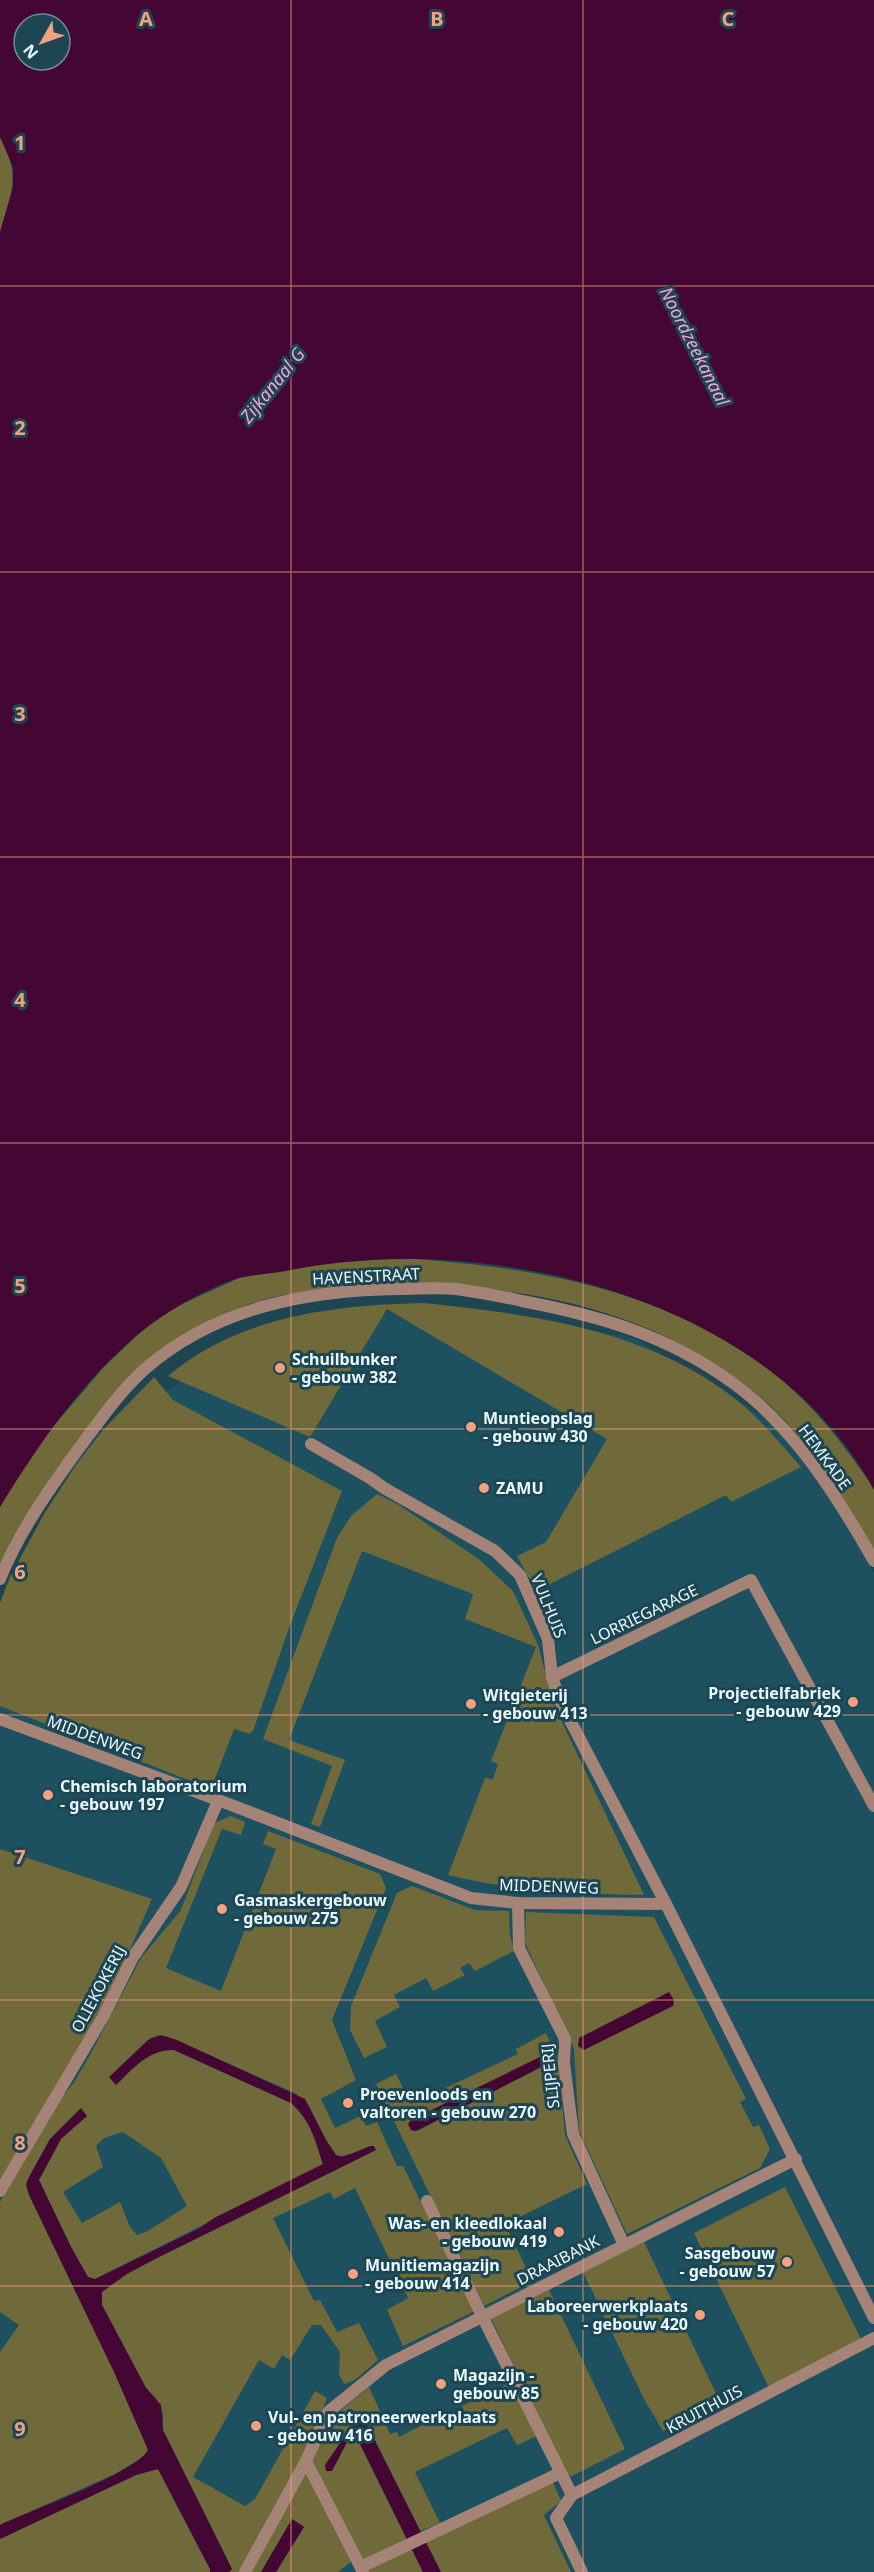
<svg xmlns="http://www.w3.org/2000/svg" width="874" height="2572" viewBox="0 0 874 2572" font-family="'Noto Sans',sans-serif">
	<rect width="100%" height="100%" fill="#1d4652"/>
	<polygon fill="#1d5160" points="436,1304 634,1338 804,1441 874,1573 874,2572 0,2572 0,1609 85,1443 258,1332"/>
	<g fill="#70693a" fill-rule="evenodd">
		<path d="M0,137C21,175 12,193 0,232Z"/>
		<path d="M401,1258C541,1267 684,1292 792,1389C823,1417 847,1450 871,1484L874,1490V1555C841,1499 808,1435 757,1394C673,1325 567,1293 459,1287C432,1285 404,1288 377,1289C336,1290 295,1289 256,1302C214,1315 180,1337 145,1363L0,1567V1507L17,1479L51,1429L104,1367L146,1327L178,1306L239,1278L317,1264Z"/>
		<path d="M424,1303C532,1314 650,1330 738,1401C761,1420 781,1444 801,1467L731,1502L726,1495L536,1591L517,1556L546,1542L607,1439L387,1309L310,1437L168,1376C239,1316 334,1305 424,1303Z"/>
		<polygon points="154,1377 173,1400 342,1491 289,1628 253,1731 249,1734 234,1729 211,1789 0,1706 0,1603 10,1577 44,1514 76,1465 103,1430"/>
		<path d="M377,1494L399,1505L480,1560L513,1591L538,1645L553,1703L644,1895C578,1894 512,1891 448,1875L485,1778L493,1779L498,1764L491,1761L536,1647L465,1619L473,1594L362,1551L289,1740L345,1760L320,1827L311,1824L332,1766L263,1739L337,1538L351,1516Z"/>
		<path d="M231,1816L245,1822L241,1835L222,1829L166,1968L221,1991L276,1849L263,1844L268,1831L380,1874L386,1888L332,2020L356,2080L321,2099L335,2128L361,2116L366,2126L377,2122L397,2166H403L475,2311L403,2346L387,2310L408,2298L355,2188L334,2199L330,2192L273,2218L314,2301L320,2300L337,2332L359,2323L378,2360L355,2380L344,2384L339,2374L340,2352L321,2325H312L290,2360L282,2355L274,2369L259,2360L193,2477L245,2506L255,2499L315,2391L327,2398L299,2468L240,2572H229L232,2569L163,2430V2413L155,2397L146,2388L102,2305C101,2300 100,2295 103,2291C116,2275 141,2266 159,2257L376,2150L370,2146C360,2150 347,2158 336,2155L326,2140L309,2106L295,2093L166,2036L152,2037L148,2040L117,2085C133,2068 149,2049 174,2050L291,2103C311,2121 316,2140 323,2165L95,2279L88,2277L71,2247L39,2180L61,2138L87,2116L50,2139L28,2179L147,2444L148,2450L145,2456L115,2474L0,2525V2352L19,2325L0,2312V2202L45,2119L75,2081L90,2055L141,1958L181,1910L214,1823ZM123,2132L161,2158L187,2206L146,2232L137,2235L130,2227L120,2202L82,2223L63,2192L103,2167L96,2146L104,2138Z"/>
		<polygon points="0,1849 152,1899 122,1968 74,2058 0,2179"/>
		<polygon points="412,1886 475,1910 509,1911 510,1935 514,1951 475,1971 469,1963 460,1968 465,1975 433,1991 426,1978 394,1995 400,2007 375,2021 387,2047 364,2058 350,2030 351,2006 397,1893"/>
		<polygon points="526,1912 654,1917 746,2099 740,2102 753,2127 759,2125 770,2149 760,2168 627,2234 579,2131 574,2049 525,1943"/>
		<path d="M546,2033L558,2059L565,2135L587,2184L505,2224L528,2272L529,2283L484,2306L376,2084L396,2074L411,2104L518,2054L516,2049ZM547,2064L417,2131L411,2130Z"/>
		<polygon points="785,2187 864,2345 770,2390 694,2233"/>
		<polygon points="644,2242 721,2404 663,2431 644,2399 583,2272"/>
		<polygon points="549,2290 625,2449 568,2478 491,2318"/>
		<polygon points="510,2383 537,2436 517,2445 507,2428 415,2472 440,2523 420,2531 368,2426 355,2421 332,2471 347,2442 356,2439 359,2442 423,2572 367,2572 312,2459 333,2417 369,2387 390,2434 397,2432 399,2437 444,2414 448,2421 464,2413 462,2406"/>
		<polygon points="158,2469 210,2569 210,2572 0,2572 0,2539 136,2475"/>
		<polygon points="305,2471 351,2562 338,2572 276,2572 304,2527 292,2519 261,2572 249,2572"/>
		<polygon points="552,2480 561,2501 544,2515 571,2572 441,2572 421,2534"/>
	</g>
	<g fill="#440734" fill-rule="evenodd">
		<path d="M0,0H874V1490C771,1297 487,1229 286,1271C271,1274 254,1274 239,1278C219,1284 195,1296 177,1307C103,1350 44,1435 0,1507V232L13,187V167L0,137ZM24,24H60V60H24Z"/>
		<polygon points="669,1992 674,2000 673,2006 584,2050 578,2046 579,2038"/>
		<path d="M160,2035L177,2040L305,2099L326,2140L336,2155L341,2157L351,2154L370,2146H374L376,2150L159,2257L127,2274L102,2292V2305L146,2388L161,2405L163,2430L232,2569L229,2572H210V2569L158,2469L136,2475L0,2539V2525C29,2511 136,2473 148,2450L114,2372L29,2195L26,2185L28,2179L50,2139L81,2108L87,2116L61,2139L39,2180L71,2247L88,2277L95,2279L200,2228L214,2218L323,2164C315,2140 311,2121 291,2103L174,2050C149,2049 133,2068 116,2085L109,2077L148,2040Z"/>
		<polygon points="542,2056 547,2064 416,2131 411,2130 408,2124 411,2120"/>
		<polygon points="355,2421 367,2425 441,2572 423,2572 359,2442 356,2439 347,2442 332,2471 326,2471 325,2465"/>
		<polygon points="292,2519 304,2527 276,2572 261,2572"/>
	</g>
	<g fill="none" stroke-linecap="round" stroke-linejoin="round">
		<g stroke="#a68377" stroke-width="12">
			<polyline points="482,2316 572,2495"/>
			<polyline points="361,2567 560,2473"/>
			<polyline points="245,2572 306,2461"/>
		</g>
		<g stroke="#a68377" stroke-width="12">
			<polyline points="311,1444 370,1478 384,1488 495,1551 520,1575 548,1639 552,1677 560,1701 666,1904"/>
			<path d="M0,1579C18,1534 46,1494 74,1455C96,1426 117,1394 145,1369C216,1307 309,1290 400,1289C418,1289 438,1287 456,1289C478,1292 500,1296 522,1301C600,1316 667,1335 733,1383C794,1427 837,1496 874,1561"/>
			<polyline points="552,1677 751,1580 874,1806"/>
			<polyline points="0,1719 229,1804 471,1898 518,1903 666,1904 874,2318"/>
			<polyline points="518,1903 519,1948 565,2039 564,2063 573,2134 624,2245"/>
			<polyline points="0,2191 103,2017 133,1957 181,1887 218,1801"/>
			<polyline points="427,2201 482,2316"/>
			<polyline points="363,2572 306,2461 328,2412 386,2365 796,2159"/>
			<polyline points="582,2572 556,2518 572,2495 874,2338"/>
		</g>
	</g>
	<path fill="none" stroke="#f3a081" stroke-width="1.5" stroke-opacity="0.55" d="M291,0V2572M583,0V2572M0,286H874M0,572H874M0,857H874M0,1143H874M0,1429H874M0,1715H874M0,2000H874M0,2286H874"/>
	<g fill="#f3a081" stroke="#1d4652" stroke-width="2">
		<circle cx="280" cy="1368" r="6"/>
		<circle cx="471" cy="1427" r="6"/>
		<circle cx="484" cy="1488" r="6"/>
		<circle cx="853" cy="1702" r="6"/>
		<circle cx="471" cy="1704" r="6"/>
		<circle cx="48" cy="1795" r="6"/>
		<circle cx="222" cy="1909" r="6"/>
		<circle cx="348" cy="2103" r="6"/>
		<circle cx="559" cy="2232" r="6"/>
		<circle cx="787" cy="2262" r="6"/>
		<circle cx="353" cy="2274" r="6"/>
		<circle cx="700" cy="2315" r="6"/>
		<circle cx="441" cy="2384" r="6"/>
		<circle cx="256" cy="2426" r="6"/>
	</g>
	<g text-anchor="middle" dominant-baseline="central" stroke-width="6" stroke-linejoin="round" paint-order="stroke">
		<g font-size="16" fill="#e7f8fe" stroke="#1d4652">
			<text transform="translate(366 1276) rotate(-3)">HAVENSTRAAT</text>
			<text transform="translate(825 1457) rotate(54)">HEMKADE</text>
			<text transform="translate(549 1606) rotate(68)">VULHUIS</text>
			<text transform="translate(644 1614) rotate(-26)">LORRIEGARAGE</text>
			<text transform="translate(95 1737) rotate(20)">MIDDENWEG</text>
			<text transform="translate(549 1886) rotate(2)">MIDDENWEG</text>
			<text transform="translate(98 1989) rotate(-62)">OLIEKOKERIJ</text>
			<text transform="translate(550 2076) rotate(-96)">SLIJPERIJ</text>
			<text transform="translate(558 2260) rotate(-27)">DRAAIBANK</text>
			<text transform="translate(704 2409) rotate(-28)">KRUITHUIS</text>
		</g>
		<g font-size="16" font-weight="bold" fill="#e7f8fe" stroke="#1d4652" text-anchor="start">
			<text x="292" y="1359">Schuilbunker<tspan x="292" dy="18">- gebouw 382</tspan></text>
			<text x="483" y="1418">Muntieopslag<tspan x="483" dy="18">- gebouw 430</tspan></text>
			<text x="496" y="1488">ZAMU</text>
			<text x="841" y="1693" text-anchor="end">Projectielfabriek<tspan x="841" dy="18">- gebouw 429</tspan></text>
			<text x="483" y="1695">Witgieterij<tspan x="483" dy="18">- gebouw 413</tspan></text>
			<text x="60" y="1786">Chemisch laboratorium<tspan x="60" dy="18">- gebouw 197</tspan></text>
			<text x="234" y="1900">Gasmaskergebouw<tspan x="234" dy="18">- gebouw 275</tspan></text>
			<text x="360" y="2094">Proevenloods en<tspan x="360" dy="18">valtoren - gebouw 270</tspan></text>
			<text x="547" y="2223" text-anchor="end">Was- en kleedlokaal<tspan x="547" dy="18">- gebouw 419</tspan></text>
			<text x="775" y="2253" text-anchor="end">Sasgebouw<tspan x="775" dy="18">- gebouw 57</tspan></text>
			<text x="365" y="2265">Munitiemagazijn<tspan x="365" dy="18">- gebouw 414</tspan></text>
			<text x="688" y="2306" text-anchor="end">Laboreerwerkplaats<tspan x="688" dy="18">- gebouw 420</tspan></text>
			<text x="453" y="2375">Magazijn -<tspan x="453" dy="18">gebouw 85</tspan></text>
			<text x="268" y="2417">Vul- en patroneerwerkplaats<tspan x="268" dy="18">- gebouw 416</tspan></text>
		</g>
		<g font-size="18" font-style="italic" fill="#fc9edc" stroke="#1d4652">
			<text transform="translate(695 346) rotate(63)">Noordzeekanaal</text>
			<text transform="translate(272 385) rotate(-51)">Zijkanaal G</text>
		</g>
	</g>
	<g font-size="20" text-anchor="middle" font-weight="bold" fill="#f3a081" stroke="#1d4652" stroke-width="6" stroke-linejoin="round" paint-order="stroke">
		<text x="146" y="26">A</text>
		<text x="437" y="26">B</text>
		<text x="728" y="26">C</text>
		<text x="20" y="150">1</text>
		<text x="20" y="435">2</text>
		<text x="20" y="721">3</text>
		<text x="20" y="1007">4</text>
		<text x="20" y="1293">5</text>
		<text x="20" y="1579">6</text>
		<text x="20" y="1864">7</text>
		<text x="20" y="2150">8</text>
		<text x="20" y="2436">9</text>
	</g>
	<g transform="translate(42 42) rotate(230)"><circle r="28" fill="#1d4652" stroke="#6e8d97" stroke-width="1.5"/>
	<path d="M0-4.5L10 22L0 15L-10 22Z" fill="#f3a081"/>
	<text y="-9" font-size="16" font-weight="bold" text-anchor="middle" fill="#e7f8fe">N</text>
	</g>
</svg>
